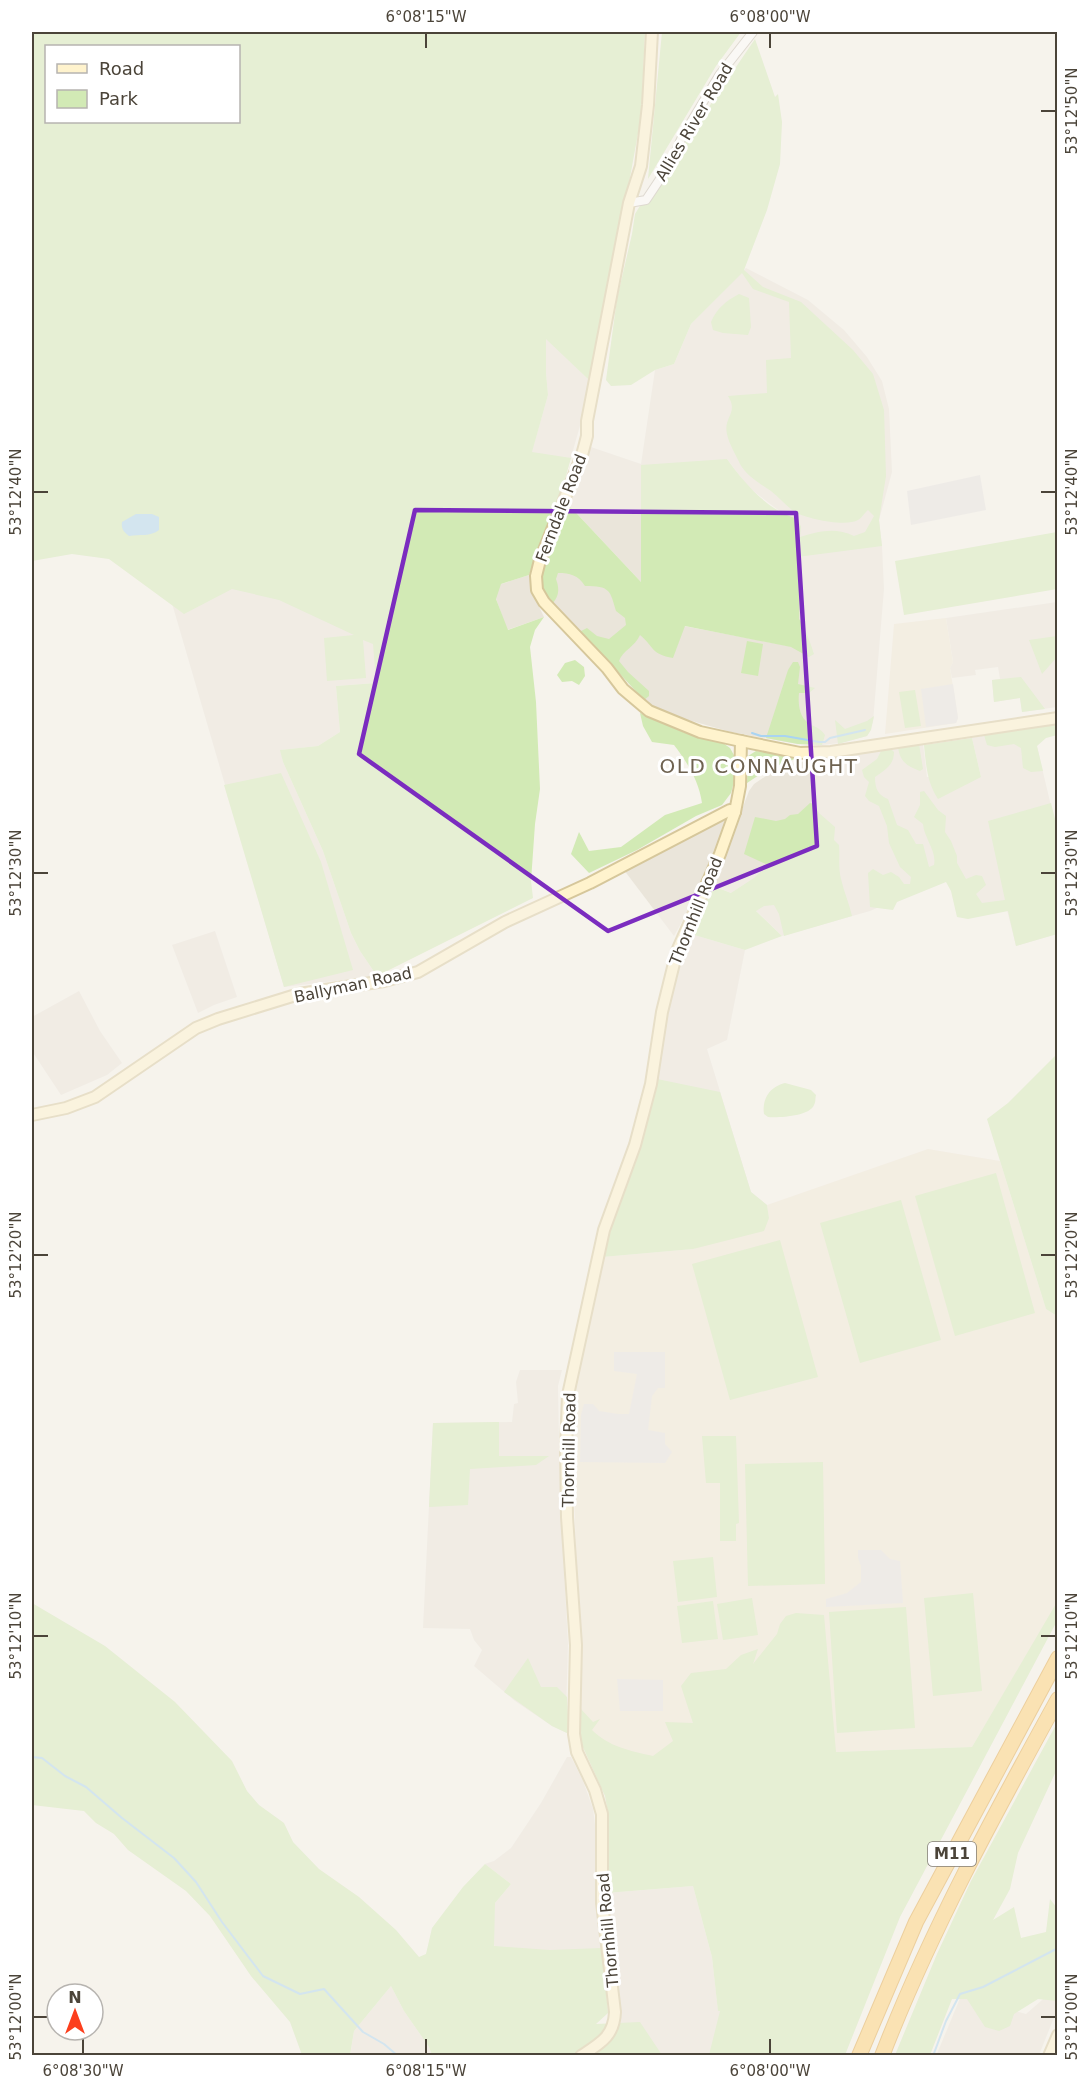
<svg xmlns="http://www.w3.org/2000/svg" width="1089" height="2087" viewBox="0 0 1089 2087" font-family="'DejaVu Sans',sans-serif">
	<rect width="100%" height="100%" fill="#f6f3ec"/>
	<g fill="#eae5da">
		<polygon points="746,268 808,300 844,330 867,357 882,381 889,409 892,472 879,520 882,546 884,589 873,722 867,736 839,743 822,745 798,744 731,732 660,712 644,700 609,662 550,606 548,551 650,606 676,649 684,626 794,647 800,589 797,557 786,516 748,487 727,459 642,583 564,500 585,445 641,464 655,370 674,364 691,324"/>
		<polygon points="546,338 588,379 593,380 560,496 526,472 548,395 546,373"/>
		<polygon points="240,574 373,636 376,683 336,686 340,732 318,746 281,750 283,762 323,851 351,933 360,951 377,976 284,987 171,600"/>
		<polygon points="529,575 532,592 544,617 507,630 492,587"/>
		<polygon points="1057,602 1057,707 1022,712 1020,698 994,702 992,680 1000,679 998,667 975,670 976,675 952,678 950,668 953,662 946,618"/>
		<polygon points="1032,726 1057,831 1057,934 1016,946 1006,906 963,916 951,875 870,911 782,936 742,897 713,886 749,791 754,784 775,770 795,763 923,744 927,777 981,777 972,738"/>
		<polygon points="722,820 726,823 705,880 674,936 624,870"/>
		<polygon points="215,931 237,997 214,1005 198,1013 172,945"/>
		<polygon points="691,934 745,950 727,1040 707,1049 751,1192 767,1205 628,1177 650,1111 672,992 679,964"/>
		<polygon points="79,991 100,1031 122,1063 107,1075 61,1095 32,1051 32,1017"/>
		<polygon points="520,1370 562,1370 558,1386 560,1496 568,1644 566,1713 569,1734 552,1726 515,1701 474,1666 482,1650 474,1640 470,1629 423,1628 433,1423 512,1422 514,1404 518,1403 516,1382"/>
		<polygon points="567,1757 571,1757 583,1781 593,1809 597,1840 599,1915 608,2013 495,1952 493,1935 495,1903 511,1884 485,1864 494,1861 511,1848 541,1803"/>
		<polygon points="693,1886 712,1957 718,2010 770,2014 760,2055 640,2055 615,2030 620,2019 606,1893"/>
		<polygon points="391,1986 404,2011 429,2047 432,2055 350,2056 354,2031"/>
		<polygon points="1057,1987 1057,2010 1039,2055 936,2056 961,1996 1026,2014"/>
	</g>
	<g fill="#efe8d6">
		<polygon points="946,618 953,662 950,668 958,718 956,723 885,734 894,624"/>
		<polygon points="928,1149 1000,1161 1046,1309 1057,1316 1058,1602 972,1747 836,1752 595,1770 582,1745 579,1734 579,1645 571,1401 589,1328 602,1257 693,1249 769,1218 767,1205"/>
	</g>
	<g fill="#d2eab5" fill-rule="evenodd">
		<path d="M32,32H645L641,117L593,380L588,379L546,339V373L548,395L532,452L571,458L560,496L529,575L501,584L496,599L508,630L544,617L535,630L530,647L536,702L540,789L535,824L531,881L533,898L377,976L360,951L351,933L323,851L283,762L280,750L318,746L340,732L336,686L376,683L373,644L363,640L366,678L327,681L324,638L354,635L279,600L232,589L184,614L109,559L72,554L32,561ZM46,46H238V122H46Z"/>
		<polygon points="662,32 741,32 716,66 648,179"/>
		<path d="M755,39L775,97L778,94L782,122L780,164L767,210L744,270L763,287L801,302L853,350L873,374L884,410L886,476L879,520L882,546L797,557L800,589L799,619C804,624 812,647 814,654L809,657L791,647L685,626L673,658C651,654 655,648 640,635C635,647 623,650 619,661L628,672L649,691V696L644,700L609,662L577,633L587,628L597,636L609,639L626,625L625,618L616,611C610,590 610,586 585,586C578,575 570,573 558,573L556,579C560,590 559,597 550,606L541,588L540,578L564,500L641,582V465L727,459C745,484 768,511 798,519L801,527L800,537C820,531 835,527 854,536L865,532L874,516L868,510C865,512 862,518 858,520C846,527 807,519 795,512C787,507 779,497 771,491C759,483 747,476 740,464C736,455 729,444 727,434C723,417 739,413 728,396L767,393L766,360L791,358L789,302L753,289L742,273L691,324L674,364L655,370L631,385L611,386L606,380L617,299L632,234L635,214L685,132L694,129Z"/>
		<path d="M739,294L749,298L751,327L748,335L723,333L713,330L711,322C717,308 726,301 739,294Z"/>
		<polygon points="1057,532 1057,589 904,615 895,561"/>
		<polygon points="1057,636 1057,657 1042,674 1029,640"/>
		<polygon points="747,641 763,644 758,676 741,673"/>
		<polygon points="575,660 584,667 585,676 579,685 572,681 562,682 557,675 565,663"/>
		<path d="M793,662H798L800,667L798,684L815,688L809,693H799C798,702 799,715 806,721C811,727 818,725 825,735L822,745L798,744L766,738L788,670Z"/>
		<polygon points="1021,677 1045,709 1022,712 1020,698 994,702 992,680"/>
		<polygon points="915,690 921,726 905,728 899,692"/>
		<path d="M640,713L683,732L723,743L730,748L735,757L736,774L731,793L722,805L696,816L637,850L589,873L571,854L579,832L589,851L621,847L665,815L702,803C699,781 687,762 674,745L652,742L643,726Z"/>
		<polygon points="874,716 871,730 867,736 838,744 835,720 845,729 867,721"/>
		<polygon points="1057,722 1057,735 1046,738 1037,746 1043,771 1031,772 1023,768 1021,748 1014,744 995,747 987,745 984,735"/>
		<path d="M972,738L981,777L938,799C927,782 926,765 924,745Z"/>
		<path d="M919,744L923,769L920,771C907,766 900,762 898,747Z"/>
		<path d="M890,748L894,752C894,765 885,770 875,777C875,789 878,795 888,799L897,825L908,830L916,844H923L929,867L934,865C937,851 924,838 923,824L914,817L920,805V792L924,791L938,810L946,816L945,832L951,841L957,856V863L966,879L976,875L982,876L986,885L976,894L982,903L1005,900L988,821L1051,803L1058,831L1057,934L1016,946L1008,911L968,919L957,917L951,891L946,882L897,902L893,910L870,907L868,873L873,869L883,875L891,872L899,877L904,884H910L911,877L900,867L889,843L887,826L879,806L869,801L865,796L869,782L864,777L862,770L877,759L882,749Z"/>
		<polygon points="756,751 793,757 795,759 768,769 747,783 748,756"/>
		<polygon points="281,773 321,862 353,970 284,987 224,785"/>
		<path d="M810,803L814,804L819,813L835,827L834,840L839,845C840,856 838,868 841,879C844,892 849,903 852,916L784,936L779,914L774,905L764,906L756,911L782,936L745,950L691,934L713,886L731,893L754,878L768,865L744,854L755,817L776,821L785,819L790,815L798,814Z"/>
		<polygon points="1057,1054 1057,1316 1046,1309 987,1119 1008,1103"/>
		<polygon points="657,1079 720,1092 751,1192 767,1205 769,1218 764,1231 693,1249 602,1257 650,1111"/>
		<path d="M785,1083L811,1090L816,1095C815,1098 816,1102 814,1105C810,1116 779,1118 768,1117L764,1114C762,1098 770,1087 785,1083Z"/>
		<polygon points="996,1173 1035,1313 955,1336 915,1196"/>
		<polygon points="901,1200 941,1340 860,1363 820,1223"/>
		<polygon points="780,1240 818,1377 730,1400 692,1264"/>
		<polygon points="499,1422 499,1456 549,1456 536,1465 470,1469 468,1505 429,1507 433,1423"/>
		<polygon points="702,1436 736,1436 739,1523 736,1524 736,1541 720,1541 720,1483 706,1483"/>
		<polygon points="823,1462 825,1584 748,1586 745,1464"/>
		<polygon points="713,1557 717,1597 678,1602 673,1561"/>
		<polygon points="973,1593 982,1691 933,1696 924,1598"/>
		<polygon points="752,1598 758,1635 723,1640 717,1604"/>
		<polygon points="713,1601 718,1639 682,1643 677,1606"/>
		<path d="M1057,1602V1621L900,1917L845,2055H709L720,2011H718L712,1957L693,1886L606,1893L608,1813L605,1796L582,1745L579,1734V1707L593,1722L600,1719L592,1730C609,1747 631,1751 653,1756L673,1741L665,1722L693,1723L681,1686L691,1673L726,1669L741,1655L758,1649L753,1664L777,1634L780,1624L786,1616L796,1613L824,1615L836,1752L972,1747Z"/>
		<polygon points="32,1603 105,1646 175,1702 232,1761 247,1791 259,1805 284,1823 293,1842 319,1869 359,1897 396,1930 419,1957 426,1954 432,1928 463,1887 485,1864 511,1884 495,1903 494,1946 550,1950 602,1948 608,2013 596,2024 640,2022 662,2055 432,2055 429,2047 404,2011 391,1986 354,2031 350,2055 302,2055 290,2022 251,1976 210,1916 186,1891 128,1850 114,1834 96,1823 84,1811 32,1805"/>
		<polygon points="906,1607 915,1728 837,1733 829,1612"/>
		<polygon points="528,1658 541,1687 557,1687 567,1697 569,1734 552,1726 504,1692"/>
		<polygon points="1057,1723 1057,1769 1018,1853 1010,1889 993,1920 1014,1907 1021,1938 1046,1932 1050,1899 1057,1908 1057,2001 1038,1999 1014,2014 1010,2026 999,2031 985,2027 967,1999 952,1999 930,2055 895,2055 937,1954 971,1881"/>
	</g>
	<g fill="#e5e3e0">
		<polygon points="980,475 986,510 911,525 907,491"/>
		<polygon points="953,684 958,718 956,723 926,727 921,689"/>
		<polygon points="614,1352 665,1352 665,1388 658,1388 652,1396 648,1430 665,1433 665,1444 672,1452 665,1463 580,1462 581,1415 584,1404 593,1404 599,1411 618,1414 629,1414 637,1374 614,1371"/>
		<polygon points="858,1550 881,1550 890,1559 900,1561 903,1603 826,1607 826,1599 847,1593 861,1582 861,1566 858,1558"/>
		<polygon points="617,1679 663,1680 663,1711 620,1711"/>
	</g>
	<path fill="#a9d4f2" d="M136,514H152L159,517V530C150,537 140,534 129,536C124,532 121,529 122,522Z"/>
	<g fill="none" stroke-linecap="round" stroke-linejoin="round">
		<g stroke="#a9d4f2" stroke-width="2">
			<polyline points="752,733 761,736 785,736 819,742 825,742 830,738 865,730"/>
			<polyline points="32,1757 42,1758 65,1776 86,1787 122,1818 174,1858 196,1882 222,1922 263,1976 300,1994 324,1989 363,2032 384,2044 398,2056"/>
			<polyline points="933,2056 946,2021 960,1994 983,1987 1058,1948"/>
		</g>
		<g stroke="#c2bbae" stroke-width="10">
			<polyline id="street" points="629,203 646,200 670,164 682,137 720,74 753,32"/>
		</g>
		<g stroke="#d6c79b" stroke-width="14">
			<g id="secondary">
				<polyline points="652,32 648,105 641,166 629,203 587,421 587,436 582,455 540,560 536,576 537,590 544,602 607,668 623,689 649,711 700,732 741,741 800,753 831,752 1058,718"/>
				<polyline points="32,1115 66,1108 95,1097 196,1028 218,1019 299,994 384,981 418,972 505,922 590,883 730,810 735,812"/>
				<path d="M581,2056C601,2043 614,2036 615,2012L602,1903V1814L595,1790L577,1752L574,1734L576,1645L567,1517L566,1450L568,1395L604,1230L635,1145L651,1084L662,1012L677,951L720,854L735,812L740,786L741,741"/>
				<polyline points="1049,2056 1058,2035"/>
			</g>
		</g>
		<g stroke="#e0a43c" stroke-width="16">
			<g id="highway">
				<polyline points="859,2056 916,1922 1058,1658"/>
				<path d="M882,2056C930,1932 994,1815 1058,1699"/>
			</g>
		</g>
		<use href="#street" stroke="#fff" stroke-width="8"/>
		<use href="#secondary" stroke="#fff3cd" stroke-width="10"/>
		<use href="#highway" stroke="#ffcf6e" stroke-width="14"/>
	</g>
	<path d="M0 0H1089V2087H0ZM415,510L796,513L817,846L608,931L359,754Z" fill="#f6f3ec" fill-opacity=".55" fill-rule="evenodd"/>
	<path fill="none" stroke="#7b2cbf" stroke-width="4.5" stroke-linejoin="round" d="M415,510L796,513L817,846L608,931L359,754Z"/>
	<path fill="none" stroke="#4b4439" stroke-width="2" d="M426,33V48M770,33V48M1041,111H1056M33,492H48M1041,492H1056M33,873H48M1041,873H1056M33,1255H48M1041,1255H1056M33,1636H48M1041,1636H1056M33,2017H48M1041,2017H1056M83,2039V2054M426,2039V2054M770,2039V2054"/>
	<g text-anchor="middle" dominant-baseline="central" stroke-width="6" stroke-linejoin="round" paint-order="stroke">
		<rect fill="#fff" stroke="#817c74" stroke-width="1.5" x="928" y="1842" width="48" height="24" rx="4.5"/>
		<g font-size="15" font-weight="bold" fill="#4b4439">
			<text x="952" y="1854">M11</text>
		</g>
		<g font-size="16" fill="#4b4439" stroke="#fff">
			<text transform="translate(694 122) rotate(-59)">Allies River Road</text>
			<text transform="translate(561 508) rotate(-69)">Ferndale Road</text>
			<text transform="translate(696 911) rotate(-68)">Thornhill Road</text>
			<text transform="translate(353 985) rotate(-12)">Ballyman Road</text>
			<text transform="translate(569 1450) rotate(-89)">Thornhill Road</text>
			<text transform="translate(608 1930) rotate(-95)">Thornhill Road</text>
		</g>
		<g font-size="20" letter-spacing="1.5" fill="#6e6250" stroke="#fff">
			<text x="759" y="766">OLD CONNAUGHT</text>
		</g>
	</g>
	<rect width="1089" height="2087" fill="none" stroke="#ffffff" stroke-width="66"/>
	<rect x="45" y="45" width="195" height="78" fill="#ffffff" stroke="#b7b4b0" stroke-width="1.5"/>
	<rect x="57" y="64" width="30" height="9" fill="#fff3cd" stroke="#b7b4b0" stroke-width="1.5"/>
	<text x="99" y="75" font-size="18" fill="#4b4439">Road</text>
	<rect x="57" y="90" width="30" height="18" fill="#d2eab5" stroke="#b7b4b0" stroke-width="1.5"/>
	<text x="99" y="105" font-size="18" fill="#4b4439">Park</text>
	<g transform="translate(75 2012)"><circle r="28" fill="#ffffff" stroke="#b7b4b0" stroke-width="1.5"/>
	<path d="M0-4.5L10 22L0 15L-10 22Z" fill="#fc3f1d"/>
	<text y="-9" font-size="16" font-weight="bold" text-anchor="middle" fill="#4b4439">N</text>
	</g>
	<rect x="33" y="33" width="1023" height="2021" fill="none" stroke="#4b4439" stroke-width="2"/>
	<g font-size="15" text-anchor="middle" fill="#4b4439">
		<text x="426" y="22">6°08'15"W</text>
		<text x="770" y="22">6°08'00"W</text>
		<text transform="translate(1072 111) rotate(-90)" y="5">53°12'50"N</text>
		<text transform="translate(16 492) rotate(-90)" y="5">53°12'40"N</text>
		<text transform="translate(1072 492) rotate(-90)" y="5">53°12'40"N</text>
		<text transform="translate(16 873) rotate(-90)" y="5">53°12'30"N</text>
		<text transform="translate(1072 873) rotate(-90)" y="5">53°12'30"N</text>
		<text transform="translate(16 1255) rotate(-90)" y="5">53°12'20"N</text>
		<text transform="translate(1072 1255) rotate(-90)" y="5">53°12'20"N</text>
		<text transform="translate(16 1636) rotate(-90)" y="5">53°12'10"N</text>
		<text transform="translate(1072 1636) rotate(-90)" y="5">53°12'10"N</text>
		<text transform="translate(16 2017) rotate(-90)" y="5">53°12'00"N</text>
		<text transform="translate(1072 2017) rotate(-90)" y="5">53°12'00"N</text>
		<text x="83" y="2076">6°08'30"W</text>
		<text x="426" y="2076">6°08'15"W</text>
		<text x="770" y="2076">6°08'00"W</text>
	</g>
</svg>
